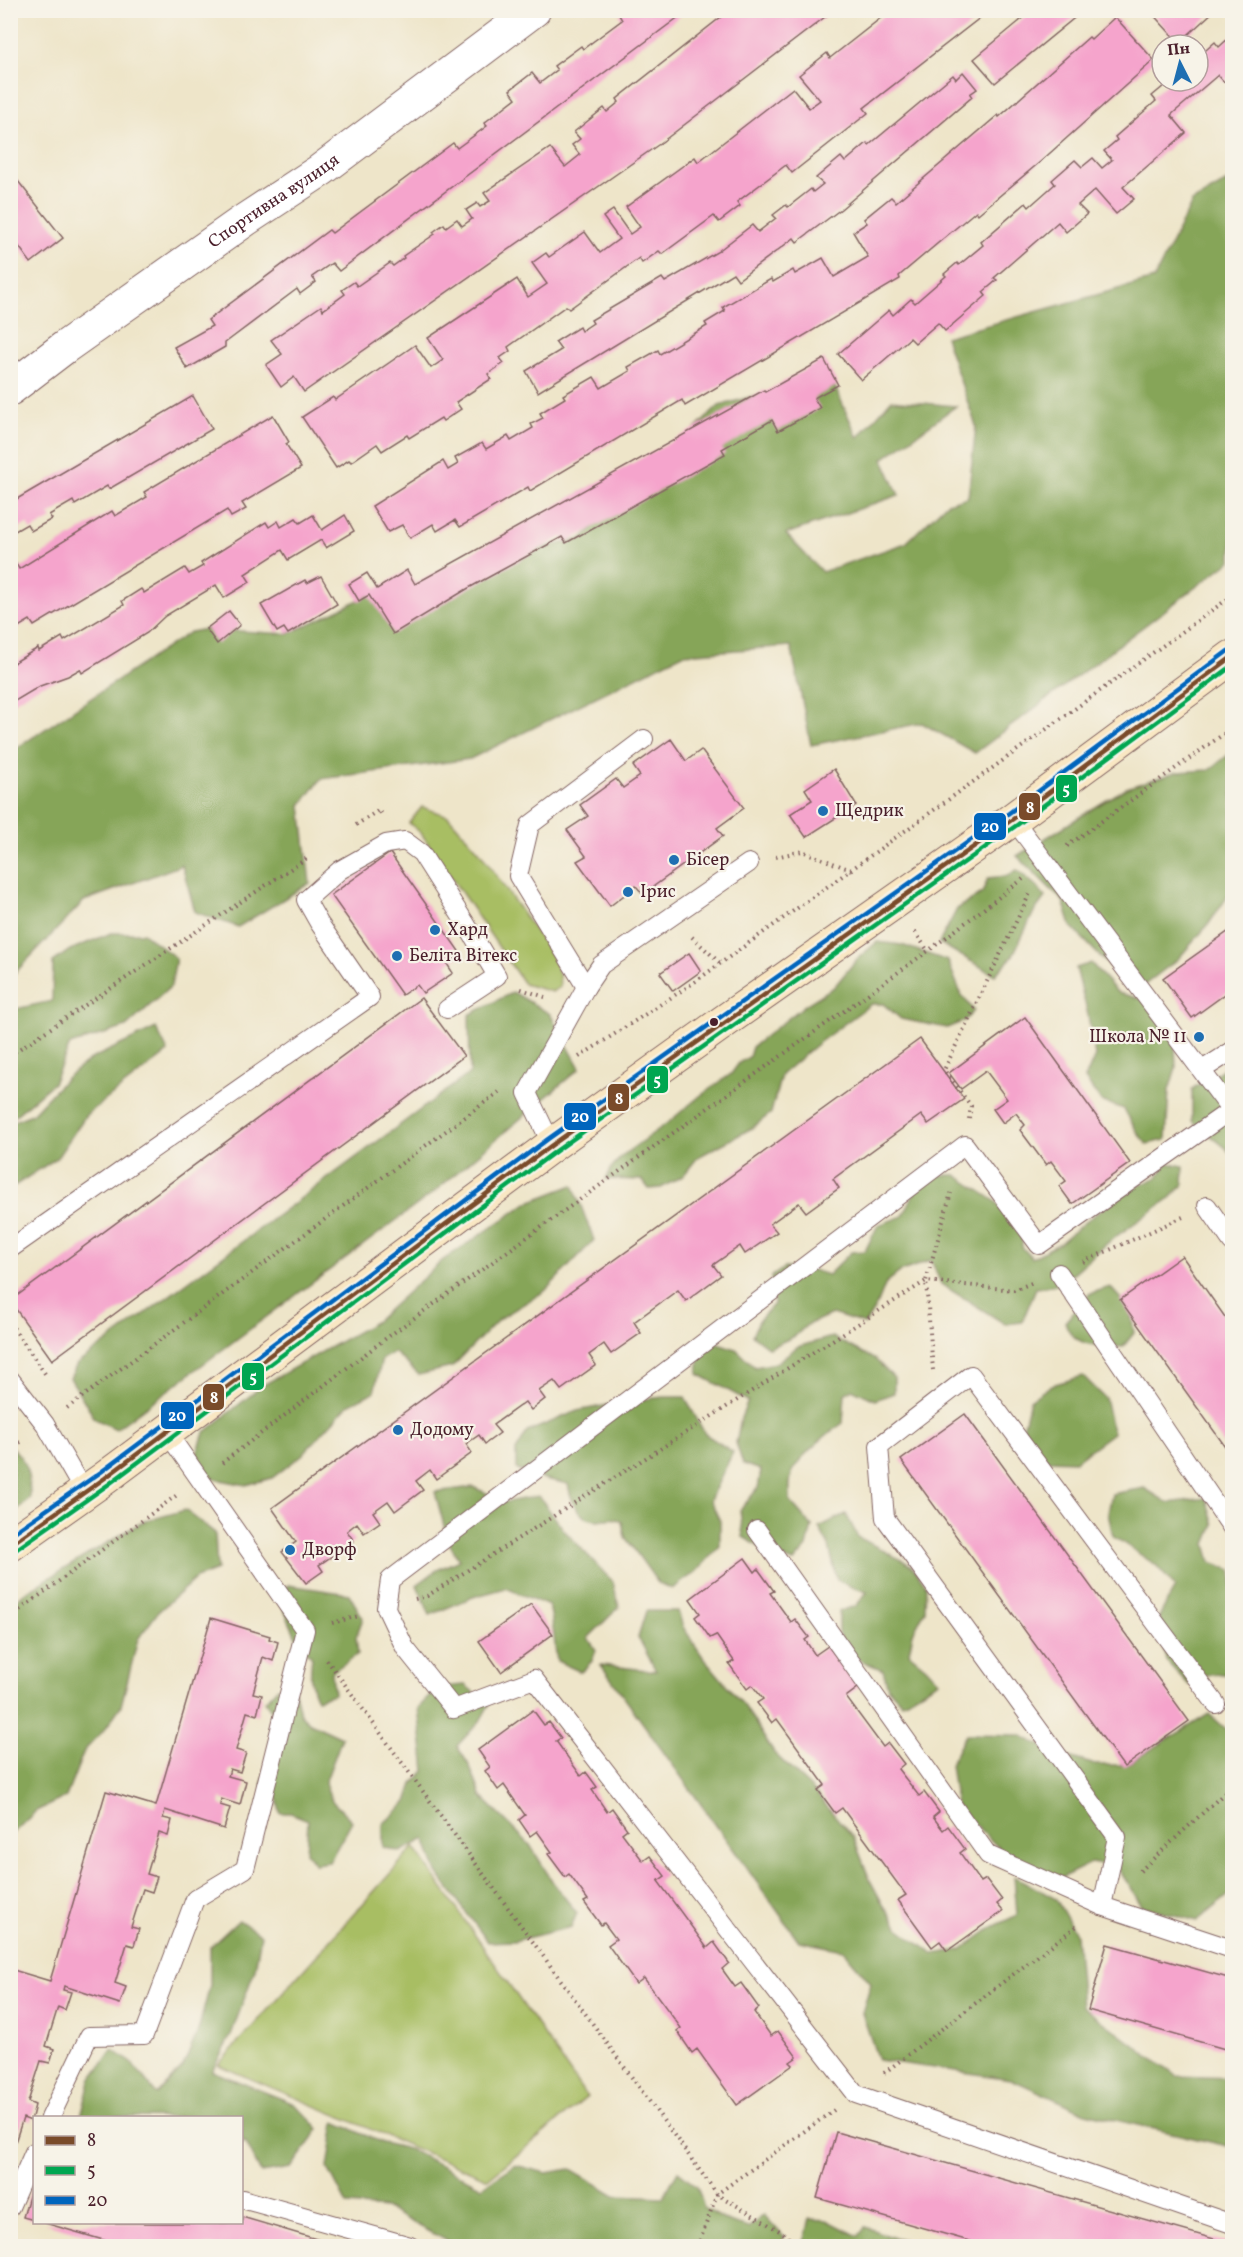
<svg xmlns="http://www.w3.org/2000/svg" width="1243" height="2257" viewBox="0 0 1243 2257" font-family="Vollkorn,serif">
	<rect width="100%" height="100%" fill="#f7f3e8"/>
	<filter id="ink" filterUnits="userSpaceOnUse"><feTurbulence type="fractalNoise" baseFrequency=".0167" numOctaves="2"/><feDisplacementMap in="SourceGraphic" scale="12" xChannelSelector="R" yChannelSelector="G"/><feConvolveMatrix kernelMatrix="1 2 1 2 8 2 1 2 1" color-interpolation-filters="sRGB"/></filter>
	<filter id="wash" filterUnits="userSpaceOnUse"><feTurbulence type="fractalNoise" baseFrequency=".008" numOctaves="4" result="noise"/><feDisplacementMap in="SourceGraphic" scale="24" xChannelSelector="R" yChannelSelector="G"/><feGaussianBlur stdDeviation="1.35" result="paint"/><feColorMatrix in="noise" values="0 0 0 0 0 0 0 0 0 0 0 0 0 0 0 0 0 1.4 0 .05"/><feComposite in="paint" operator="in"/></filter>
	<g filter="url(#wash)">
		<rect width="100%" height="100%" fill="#eee5c9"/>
		<g fill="#a8be63" stroke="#796e47" stroke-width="1.5">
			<polygon points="422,807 448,816 480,852 553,957 559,974 560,987 552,992 524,984 421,833 409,823"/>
			<polygon points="414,1847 587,2097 488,2179 218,2065"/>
		</g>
		<g fill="#86a559" stroke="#686242" stroke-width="1.5">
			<polygon points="1232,179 1232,560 975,753 922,723 811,745 791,646 683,654 470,759 321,779 301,805 310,883 238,927 195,912 182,865 84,901 11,977 11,752 190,632 206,629 288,634 369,595 415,584 542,548 581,539 719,406 829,374 858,438 891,400 956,406 883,459 899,495 786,534 822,572 906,543 947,503 968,497 976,426 945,337 1154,279 1192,202"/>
			<polygon points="1232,752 1232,890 1208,925 1178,959 1143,986 1131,983 1111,968 1071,926 1063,901 1017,856 1126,788 1177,772 1209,770"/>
			<polygon points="1017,870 1034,884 1045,897 1034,912 1012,957 995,975 939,943 957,909 982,893 988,878 1007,876"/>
			<polygon points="111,933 143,933 176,958 171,986 126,1027 70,1045 53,1083 11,1119 11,1010 52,1001 53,962 70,950"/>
			<polygon points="877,942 902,945 948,961 961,994 974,1011 964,1021 947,1028 901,1019 883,1004 871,1004 817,1044 781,1075 771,1113 752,1128 698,1157 683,1176 661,1188 649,1189 642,1180 606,1179 612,1167 623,1155 670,1121 700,1096 731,1074 739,1063 749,1057 752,1047 805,1005 834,987 857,959"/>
			<polygon points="1091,963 1118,993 1150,1001 1175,1041 1176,1069 1169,1090 1166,1140 1147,1144 1139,1135 1124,1109 1101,1101 1085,1079 1095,1056 1088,1015 1076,968"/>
			<polygon points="513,992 550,1014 580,1068 433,1193 116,1429 95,1419 70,1378 77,1364 470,1073 469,1015"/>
			<polygon points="156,1028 168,1052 86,1115 57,1158 11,1188 11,1122 32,1114 67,1077 91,1059"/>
			<polygon points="1231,1064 1232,1065 1232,1157 1226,1148 1192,1121 1192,1089"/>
			<polygon points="1167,1163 1184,1166 1183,1185 1169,1199 1111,1240 1061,1284 1036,1288 1022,1322 1005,1324 941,1284 931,1260 900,1272 886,1283 878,1303 865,1324 832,1314 807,1325 795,1336 769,1348 752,1335 760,1319 774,1304 771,1277 784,1268 809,1269 828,1275 851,1252 865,1251 878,1225 903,1216 923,1175 956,1175 995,1201 1022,1231 1022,1247 1032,1258 1060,1243 1087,1220 1132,1189 1158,1177"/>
			<polygon points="573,1185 594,1240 545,1291 499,1319 452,1367 419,1375 394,1352 382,1359 374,1392 348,1405 302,1455 272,1478 246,1485 205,1477 195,1460 204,1433 263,1385 375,1322 443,1260 529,1202"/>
			<path d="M1110,1287L1130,1309L1134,1333L1123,1347C1100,1345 1073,1349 1065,1322L1089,1294Z"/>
			<path d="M832,1337L876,1360L894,1378V1393L875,1400L852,1389L845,1394L843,1423C828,1433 795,1459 791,1477C789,1485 790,1494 790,1501L812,1526L807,1547L794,1562L768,1552L743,1537L740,1510L758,1488L761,1470L743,1464L736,1443L741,1418L748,1401L698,1374L700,1356L715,1342L736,1349L755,1367L776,1363L797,1347Z"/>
			<polygon points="1083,1376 1105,1398 1113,1433 1075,1461 1048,1460 1031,1449 1023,1429 1030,1400 1052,1385"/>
			<path d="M664,1397H685L705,1434L733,1452L710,1500L720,1521V1546L696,1572L672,1589L658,1583L625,1537L622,1522C614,1516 609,1519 599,1520C578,1521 571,1502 568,1484L545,1479L516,1469V1451L527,1432L577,1411L628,1401Z"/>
			<path d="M11,1447C28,1460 30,1480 30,1499L11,1515Z"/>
			<path d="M473,1487L506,1502L539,1496L564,1530L613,1582L619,1607L588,1638L596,1650L592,1661L581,1672L557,1661C554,1643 554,1624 549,1606L506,1588L473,1597L430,1615L417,1585L437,1570L459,1560L448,1541L435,1492Z"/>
			<path d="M1144,1488L1168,1503L1206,1498L1214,1525L1206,1544L1211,1562L1232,1570V1677C1216,1669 1202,1675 1189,1685L1166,1661L1162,1641L1159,1617L1175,1587L1157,1566L1113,1536L1108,1513L1112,1494Z"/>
			<polygon points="185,1510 215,1533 217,1570 196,1578 158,1612 138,1639 121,1706 105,1729 84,1751 66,1797 36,1811 11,1835 11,1605 24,1593 142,1522"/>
			<polygon points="846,1514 858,1537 911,1565 926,1585 925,1610 913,1633 909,1653 926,1667 939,1681 902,1703 888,1688 883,1670 846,1654 839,1632 839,1611 856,1606 867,1592 852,1587 837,1580 829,1546 819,1527"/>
			<path d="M288,1585L349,1594L363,1618L356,1637L358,1654L332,1672L334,1694L317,1699C309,1685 310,1672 312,1657L297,1639L278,1596Z"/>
			<polygon points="646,1611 678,1611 683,1627 703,1657 745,1707 774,1753 813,1790 853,1837 870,1880 884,1906 901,1930 933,1954 961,1950 993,1927 1017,1915 1014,1876 1056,1899 1076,1935 1082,2006 1176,2076 1232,2078 1232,2147 1086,2113 1011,2079 878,2060 862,2013 871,1983 843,1950 799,1941 601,1665 656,1671 638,1637"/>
			<polygon points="465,1685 489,1705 480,1721 457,1746 469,1765 482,1797 530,1845 554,1884 577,1913 571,1927 514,1941 488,1942 437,1873 425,1839 400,1852 383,1847 383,1824 407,1802 413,1784 425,1771 418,1708 439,1687"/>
			<polygon points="277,1688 295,1691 300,1714 310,1723 342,1738 325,1783 332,1801 352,1821 329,1862 315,1864 306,1853 308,1820 291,1813 280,1813 277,1798 262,1784 278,1721 265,1701"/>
			<polygon points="1209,1714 1232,1734 1232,1895 1229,1895 1197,1921 1142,1906 1118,1868 1091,1863 1057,1880 1006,1855 956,1806 950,1765 966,1734 1020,1735 1058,1754 1096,1765 1126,1765"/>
			<polygon points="239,1920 261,1935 255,1969 231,2035 212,2071 295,2104 319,2129 291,2168 261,2173 245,2141 242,2144 242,2118 81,2117 90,2080 113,2050 132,2063 157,2094 183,2067 198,2031 210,1986 210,1947"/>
			<polygon points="335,2122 383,2143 409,2149 482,2187 515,2165 546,2173 571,2169 615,2195 663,2197 678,2171 697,2186 704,2208 728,2222 748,2228 764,2215 784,2237 781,2246 455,2245 385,2208 347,2205 328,2168"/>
			<polygon points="810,2219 827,2220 858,2236 865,2227 897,2239 921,2241 931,2246 803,2246"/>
		</g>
		<g id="blocks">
			<g fill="#f5a4cc">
				<polygon points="626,10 688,10 339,271 332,263 312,277 316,282 300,294 297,289 225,343 225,347 187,369 174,347 212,326 208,320 329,230 332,233 453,143 457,148 487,126 484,123 516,98 510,90 532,73 540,83 557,70 554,66 581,46 583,49 622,20 619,15"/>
				<polygon points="730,10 834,10 658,145 304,392 294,377 281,387 266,365 282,354 271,340 321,306 323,310 345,294 342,290 354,282 357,286 390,263 393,266 404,258 403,256 435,234 433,232 444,224 446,227 457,219 462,226 472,219 466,210 477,203 480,207 490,201 484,193 550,148 565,167 580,155 572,145 580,139 574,132 604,108 607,112 619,102 617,99"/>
				<polygon points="891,10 990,10 864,108 868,113 792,173 786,165 737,202 740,206 719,222 714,216 662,254 659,251 642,263 639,258 569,309 566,306 508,347 510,351 500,358 504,363 488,374 491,379 456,402 461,409 443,421 441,418 409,438 407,435 382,451 377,444 351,462 349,460 336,468 302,417 333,397 335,400 415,345 431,368 443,360 428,338 517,279 528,297 547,284 532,263 546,253 549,257 585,232 600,253 619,239 603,217 613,210 630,234 640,227 626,207 695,157 698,162 793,88 809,108 820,100 799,75 827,53 830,58"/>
				<polygon points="1033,10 1084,10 995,83 974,59"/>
				<polygon points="1149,10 1215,10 1179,43"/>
				<polygon points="1115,17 1154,60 1040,162 978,214 976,211 899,276 900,279 685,406 682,400 530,491 528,487 460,527 455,520 437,531 433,524 410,538 402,525 388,532 372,506 443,461 448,470 458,464 455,458 482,443 486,449 508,436 511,441 533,428 531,424 543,418 540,413 565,398 563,395 594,377 601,388 630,371 628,367 658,350 660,354 707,326 705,323 725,311 723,307 771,279 773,282 793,270 795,274 823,258 834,277 868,257 853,232 867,223 864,219 891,197 896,202 998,115 999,117 1089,37 1091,39"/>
				<polygon points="1232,35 1232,74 1224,82 1218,75 1171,115 1186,133 1123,187 1134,199 1116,214 1095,190 1078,205 1087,214 1066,232 1058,222 994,278 997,280 983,292 986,296 945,331 938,323 915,343 910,338 861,380 838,354 889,310 893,315 911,299 915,303 946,276 944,274 957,263 959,265 983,245 981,242 1026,203 1029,207 1055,184 1052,180 1075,160 1082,167 1093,158 1102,168 1112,160 1104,151 1117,140 1115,137 1156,101 1152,96 1170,81 1198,81 1198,57 1215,42 1219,47"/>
				<polygon points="963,72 977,89 970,94 972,97 841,209 797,242 794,238 738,280 733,273 538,392 526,371 561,350 555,342 579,327 581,331 593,323 591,320 662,278 665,282 717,252 752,225 758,232 776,218 773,215 786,205 788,207 811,189 813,192 823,184 816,178 841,157 845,162 867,143 869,145 953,75 956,79"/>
				<polygon points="10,171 63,238 31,263 15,241 10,245"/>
				<polygon points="824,359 838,385 814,398 820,408 778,431 772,420 722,449 725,454 566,543 562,537 467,589 393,634 369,595 359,601 349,584 367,573 377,589 407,570 415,584 764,390 765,392"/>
				<polygon points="193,396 212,429 109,489 107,486 75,505 73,501 49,515 52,519 31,531 27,524 10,534 10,503"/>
				<polygon points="273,415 289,442 286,444 301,468 242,503 246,509 231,517 227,510 34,626 30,620 10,632 10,565 15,562 19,569 112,511 115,516 147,497 144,492"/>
				<polygon points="313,515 322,530 345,515 354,531 326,548 321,540 288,560 282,550 245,574 250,582 224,598 216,585 165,616 147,633 82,673 80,669 68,676 40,686 10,704 10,665 38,648 39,651 62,637 64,641 124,605 122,601 141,589 144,593 185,568 189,574 203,566 201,563 266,522 269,527 278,521 281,527 296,518 300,523"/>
				<polygon points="321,576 337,604 288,634 284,628 277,632 261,605 305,580 307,583"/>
				<polygon points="229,611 240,625 217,644 206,629"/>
				<polygon points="671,739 686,761 701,750 744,808 717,828 723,836 643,894 636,886 610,906 577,861 586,856 567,830 588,816 580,805 616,779 623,788 640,776 633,766"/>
				<polygon points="834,769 856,805 806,837 790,814 812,800 805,789"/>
				<polygon points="390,853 461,954 447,964 453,973 423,993 417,985 402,995 331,895"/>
				<polygon points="1232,929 1232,989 1192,1018 1163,978"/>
				<polygon points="689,953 701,971 673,991 660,973"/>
				<polygon points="421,998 464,1056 52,1360 10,1301"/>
				<polygon points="1025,1017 1130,1163 1072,1204 1059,1186 1066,1181 1051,1161 1046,1165 1020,1130 1025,1125 1016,1113 1003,1123 993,1109 1007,1099 986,1071 961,1089 949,1073"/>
				<polygon points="920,1039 964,1099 928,1124 921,1115 833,1179 839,1188 806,1212 799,1203 770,1224 777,1232 745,1254 740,1246 713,1265 721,1275 686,1301 678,1290 634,1322 641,1333 611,1354 604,1344 589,1355 596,1365 561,1390 554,1381 539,1391 545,1399 531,1410 525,1402 493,1425 500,1433 485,1444 479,1435 466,1444 472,1453 436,1479 430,1470 416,1481 423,1490 395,1511 388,1501 373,1512 380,1522 364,1533 357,1523 347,1531 354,1541 319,1565 323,1571 306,1583 282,1552 296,1542 272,1508"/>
				<polygon points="1182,1256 1232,1327 1232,1456 1120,1300"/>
				<polygon points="965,1414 1189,1721 1124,1767 901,1460"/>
				<polygon points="745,1558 755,1572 758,1569 774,1591 770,1593 791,1622 795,1619 809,1637 805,1640 815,1655 828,1646 859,1687 846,1697 883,1747 888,1743 904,1764 898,1769 919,1796 924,1792 939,1812 933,1817 943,1830 948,1826 965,1849 960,1853 981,1882 986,1879 1002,1900 997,1904 1003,1911 947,1951 940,1941 932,1947 898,1900 906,1895 842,1808 835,1813 818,1790 825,1785 777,1719 772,1723 757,1703 763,1699 752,1685 747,1689 729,1664 734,1661 716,1635 710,1638 695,1617 700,1613 690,1599"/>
				<polygon points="531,1604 553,1634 501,1672 479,1641"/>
				<polygon points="211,1618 270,1636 269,1639 278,1642 273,1661 263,1657 253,1693 262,1695 257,1715 247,1712 236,1750 246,1753 240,1772 230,1769 228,1776 246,1781 240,1805 221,1799 220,1805 230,1808 224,1829 165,1810 163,1818 172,1820 168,1836 159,1833 147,1874 157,1877 152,1892 143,1889 131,1927 139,1929 134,1946 127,1944 115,1983 126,1987 120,2004 64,1986 63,1990 71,1992 65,2010 58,2007 46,2046 54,2049 50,2063 41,2061 28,2102 35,2105 31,2121 23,2118 10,2158 10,1969 50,1981 106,1791 156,1806"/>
				<polygon points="533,1710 544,1725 549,1722 561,1738 556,1741 581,1776 586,1772 597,1787 592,1790 607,1812 612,1808 627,1829 622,1833 643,1861 650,1856 665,1876 658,1881 707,1948 714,1942 729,1963 722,1969 735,1987 741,1983 759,2008 754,2012 771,2036 778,2031 797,2057 790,2062 793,2065 737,2105 697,2049 692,2053 677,2031 681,2028 644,1978 636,1984 608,1945 616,1939 604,1923 601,1925 584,1902 588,1900 569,1874 565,1877 548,1854 552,1852 537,1831 530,1836 519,1820 525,1815 504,1785 498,1790 485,1771 490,1767 478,1750"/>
				<polygon points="1107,1944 1232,1979 1232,2051 1088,2010"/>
				<polygon points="836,2132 1232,2244 1232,2246 987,2246 817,2198"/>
				<polygon points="34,2179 34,2220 23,2217"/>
				<polygon points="242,2217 340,2246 116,2246 117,2244 45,2223 242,2223"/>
			</g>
		</g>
	</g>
	<g filter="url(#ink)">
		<use href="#blocks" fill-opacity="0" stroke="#836462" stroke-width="1.5"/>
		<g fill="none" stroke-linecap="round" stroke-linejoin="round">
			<g stroke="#836462" stroke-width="20">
				<g id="service">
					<polyline points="1013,819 1231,1110 1039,1245 965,1145 390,1580 386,1608 405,1648 454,1709 534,1679 856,2094 1232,2224"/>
					<polyline points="586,987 601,965 749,863"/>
					<polyline points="1202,1070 1232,1051"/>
					<polyline points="552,1145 527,1093 586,987 518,876 530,825 644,739"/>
					<polyline points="1207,1206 1232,1242"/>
					<polyline points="10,1249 370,997 319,923 306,900 340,870 386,844 405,841 421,853 466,924 497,976 447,1009"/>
					<polyline points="1059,1273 1232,1528"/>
					<polyline points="10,1379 45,1424 84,1492"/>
					<polyline points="757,1530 988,1855 1102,1906 1232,1949"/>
					<polyline points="1102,1906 1117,1837 885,1518 879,1446 971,1375 1216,1704"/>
					<polyline points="50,2118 89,2036 144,2035 195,1899 245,1869 305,1630 166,1431"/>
					<polyline points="242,2199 410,2246"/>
					<polyline points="10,2207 34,2152"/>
				</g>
			</g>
			<g stroke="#836462" stroke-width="35">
				<g id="minor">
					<path id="s1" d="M10,389L65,347L245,220L321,170L534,10"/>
				</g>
			</g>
			<g stroke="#836462" stroke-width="35">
				<polyline id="secondary" points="10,1545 105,1478 552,1145 722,1023 1013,819 1232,657"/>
			</g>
			<g stroke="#836462" stroke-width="4" stroke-dasharray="1.5 4.5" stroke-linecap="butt">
				<polyline points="356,825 379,810 383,816"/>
				<polyline points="1067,846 1232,728"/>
				<polyline points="776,857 802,851 851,870"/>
				<polyline points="915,932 928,951"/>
				<polyline points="692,937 720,963"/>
				<polyline points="521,989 548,998"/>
				<polyline points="10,1055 310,856"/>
				<polyline points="579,1057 689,986 1232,596"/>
				<polyline points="969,1119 971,1106 944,1070 1031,891"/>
				<polyline points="1083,1262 1183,1217"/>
				<polyline points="10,1323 46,1375"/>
				<polyline points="933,1370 926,1281 951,1193"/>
				<polyline points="67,1408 499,1092"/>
				<polyline points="10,1450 22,1441"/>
				<polyline points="222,1463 389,1336 928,951 1023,879"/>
				<polyline points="415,1599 427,1596 926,1281 1014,1290 1034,1282"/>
				<polyline points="10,1617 177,1495"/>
				<polyline points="332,1623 359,1616"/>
				<polyline points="327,1660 717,2194 783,2233 798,2246"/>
				<polyline points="1140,1871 1232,1786"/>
				<polyline points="884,2073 1078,1925"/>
				<polyline points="698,2246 717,2194 834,2110"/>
			</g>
			<use href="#service" stroke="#fff" stroke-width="18"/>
			<use href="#minor" stroke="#fff" stroke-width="33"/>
			<use href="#secondary" stroke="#f9e7c3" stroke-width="33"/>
			<g stroke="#f7f3e8" stroke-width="9">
				<polyline id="bus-1" points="10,1545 105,1478 552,1145 1013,819 1232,657"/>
			</g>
			<g stroke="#f7f3e8" stroke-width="9">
				<polyline id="bus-2" points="14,1551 109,1484 556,1151 1017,825 1232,666"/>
			</g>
			<g stroke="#f7f3e8" stroke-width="9">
				<polyline id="bus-3" points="10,1535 101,1472 548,1139 1009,813 1228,651"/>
			</g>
			<use href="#bus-1" stroke="#7a4b2a" stroke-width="4.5"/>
			<use href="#bus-2" stroke="#00a651" stroke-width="4.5"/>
			<use href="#bus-3" stroke="#0065bd" stroke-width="4.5"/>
		</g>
	</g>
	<g fill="#1f6fb2" stroke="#f7f3e8" stroke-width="2">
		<circle cx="823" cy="811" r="6"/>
		<circle cx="674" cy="860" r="6"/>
		<circle cx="628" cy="892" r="6"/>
		<circle cx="435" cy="930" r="6"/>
		<circle cx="397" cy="956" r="6"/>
		<circle cx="1199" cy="1037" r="6"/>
		<circle cx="398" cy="1430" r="6"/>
		<circle cx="290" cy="1550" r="6"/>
	</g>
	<circle fill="#4a1f2b" stroke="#f7f3e8" stroke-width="2" cx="714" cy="1022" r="5"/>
	<g text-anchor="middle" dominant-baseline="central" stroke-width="4.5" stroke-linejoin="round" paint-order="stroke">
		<g font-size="18" fill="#4a1f2b" stroke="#f7f3e8">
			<text stroke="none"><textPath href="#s1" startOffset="324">Спортивна вулиця</textPath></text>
		</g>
		<g font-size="18" fill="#4a1f2b" stroke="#f7f3e8" text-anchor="start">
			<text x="835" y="811">Щедрик</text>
			<text x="686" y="860">Бісер</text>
			<text x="640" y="892">Ірис</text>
			<text x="447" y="930">Хард</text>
			<text x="409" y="956">Беліта Вітекс</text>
			<text x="1187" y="1037" text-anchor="end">Школа № 11</text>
			<text x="410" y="1430">Додому</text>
			<text x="302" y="1550">Дворф</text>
		</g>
	</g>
	<g stroke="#f7f3e8" stroke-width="2">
		<rect x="1055" y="774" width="23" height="29" rx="6" fill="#00a651"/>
		<rect x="1018" y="792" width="23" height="29" rx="6" fill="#7a4b2a"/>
		<rect x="973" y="812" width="34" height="29" rx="6" fill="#0065bd"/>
		<rect x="646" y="1065" width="23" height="29" rx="6" fill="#00a651"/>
		<rect x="607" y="1083" width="23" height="29" rx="6" fill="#7a4b2a"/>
		<rect x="563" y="1102" width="34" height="29" rx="6" fill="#0065bd"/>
		<rect x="241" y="1362" width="24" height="29" rx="6" fill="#00a651"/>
		<rect x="202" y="1383" width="23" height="28" rx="6" fill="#7a4b2a"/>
		<rect x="160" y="1401" width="35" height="29" rx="6" fill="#0065bd"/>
	</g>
	<g font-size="16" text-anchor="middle" font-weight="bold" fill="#fff">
		<text x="1066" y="794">5</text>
		<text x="1030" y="813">8</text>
		<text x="990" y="832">20</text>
		<text x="657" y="1085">5</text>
		<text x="619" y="1104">8</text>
		<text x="580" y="1122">20</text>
		<text x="253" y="1382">5</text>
		<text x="214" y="1403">8</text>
		<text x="177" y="1421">20</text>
	</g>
	<rect width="1243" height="2257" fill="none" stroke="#f7f3e8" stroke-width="36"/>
	<rect x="33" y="2116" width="210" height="108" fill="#f7f3e8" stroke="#b29e9c" stroke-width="1.5"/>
	<rect x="45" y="2136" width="30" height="9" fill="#7a4b2a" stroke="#b29e9c" stroke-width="1.5"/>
	<text x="87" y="2146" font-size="18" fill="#4a1f2b">8</text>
	<rect x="45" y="2166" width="30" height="9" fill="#00a651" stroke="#b29e9c" stroke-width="1.5"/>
	<text x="87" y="2176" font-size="18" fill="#4a1f2b">5</text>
	<rect x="45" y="2196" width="30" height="9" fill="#0065bd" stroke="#b29e9c" stroke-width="1.5"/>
	<text x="87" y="2206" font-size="18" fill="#4a1f2b">20</text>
	<g transform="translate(1180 63) rotate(354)"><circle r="28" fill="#f7f3e8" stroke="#b29e9c" stroke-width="1.5"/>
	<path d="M0-4.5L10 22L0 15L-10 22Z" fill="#1f6fb2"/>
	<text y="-9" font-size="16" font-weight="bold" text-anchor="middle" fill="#4a1f2b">Пн</text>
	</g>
</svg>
